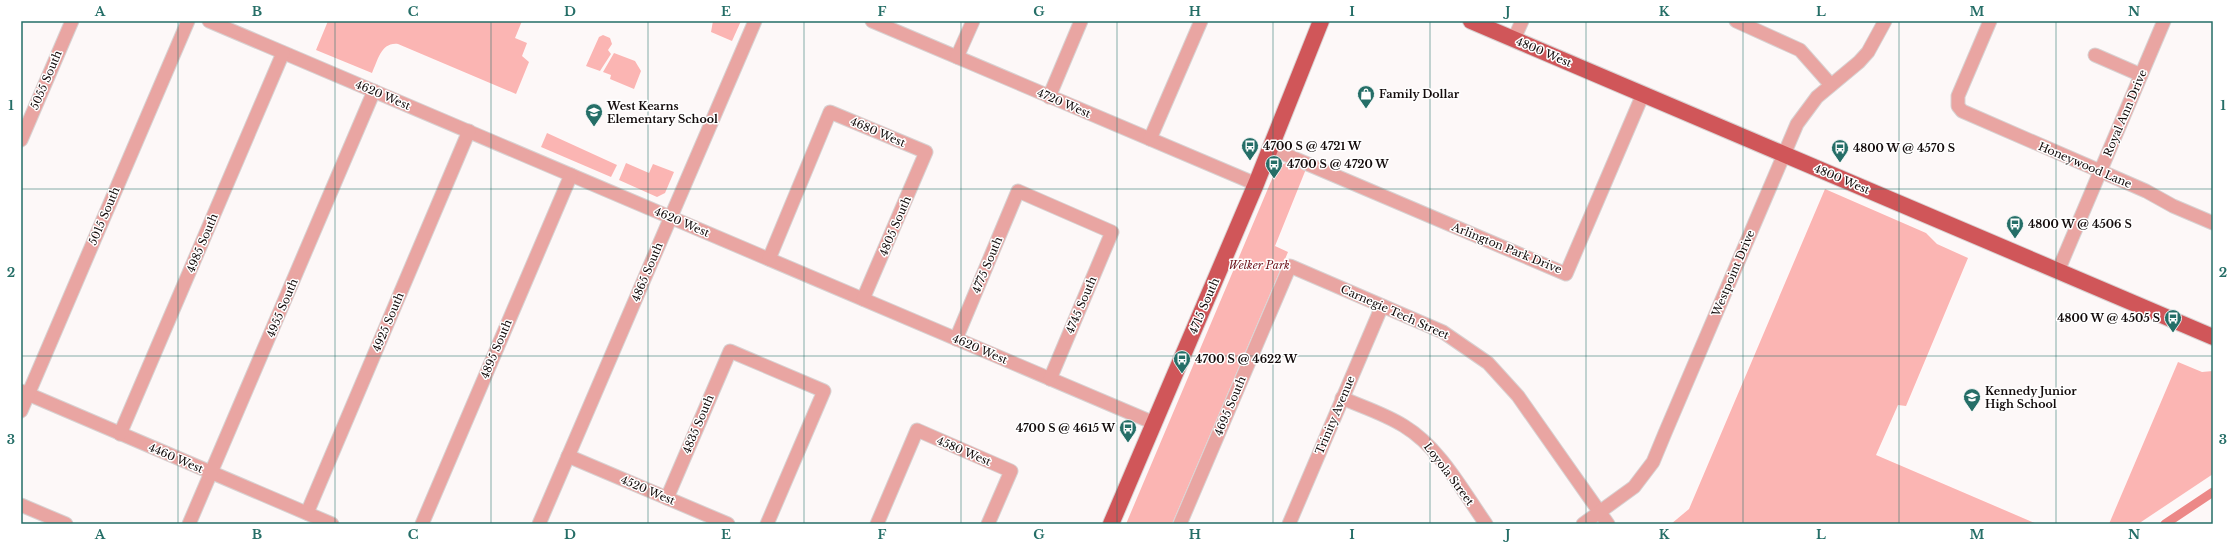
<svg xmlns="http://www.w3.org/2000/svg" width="2234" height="545" viewBox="0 0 2234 545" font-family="'Libre Baskerville',serif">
	<rect width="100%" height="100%" fill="#fdf8f8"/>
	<g fill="#fbb5b3">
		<path d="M328,21H522L515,38L527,43L522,56L529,62L516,94L398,44C381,42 378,60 372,73L316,50Z"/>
		<polygon points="713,21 741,21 732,41 711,32"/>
		<polygon points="603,35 610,38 612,44 608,50 611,54 600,71 586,66 599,37"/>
		<polygon points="614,53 635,61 641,71 634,89 610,79 611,75 603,72"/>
		<polygon points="547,133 617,165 611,177 541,147"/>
		<polygon points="626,163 649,173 653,164 674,172 665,193 657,197 619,180"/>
		<polygon points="1286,163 1306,169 1275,246 1288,252 1172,524 1126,524 1275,172 1279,166"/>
		<polygon points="1825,189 1926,233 1937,244 1968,258 1906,406 1898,405 1876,455 2037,524 1671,524 1689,509"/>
		<polygon points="2178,362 2202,372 2213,371 2213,474 2138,524 2109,524"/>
	</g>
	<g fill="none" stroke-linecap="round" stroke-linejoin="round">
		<polyline stroke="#ec8887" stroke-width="9" points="2165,524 2213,492"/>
		<g stroke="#d8d2d2" stroke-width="15">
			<g id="minor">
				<polyline points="209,21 1154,423"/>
				<polyline points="872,21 1256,184"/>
				<polyline points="1736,21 1800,50 1831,85"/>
				<polyline points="1990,21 1958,96 1958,106 1962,111 2146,191 2173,206 2213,223"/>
				<polyline points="1514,39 1522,21"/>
				<polyline points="2095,55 2141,75"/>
				<polyline points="957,57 973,21"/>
				<polyline points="1049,97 1081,21"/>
				<polyline points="1150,139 1201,21"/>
				<polyline points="21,140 72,21"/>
				<polyline points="1270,148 1566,274 1643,94"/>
				<polyline points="769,259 830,112 926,152 863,299"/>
				<polyline points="2058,271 2164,21"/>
				<polyline points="956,339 1018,191 1112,232 1050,379"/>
				<polyline points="21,391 332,524"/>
				<path d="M1342,398C1363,407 1385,414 1404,426C1440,448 1462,490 1486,524"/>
				<polyline points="21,411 188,21"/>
				<polyline points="120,434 283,53"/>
				<polyline points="568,456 728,524"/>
				<polyline points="667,498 730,351 824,391 767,524"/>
				<polyline points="21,505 66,524"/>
				<polyline points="307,513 469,131"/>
				<polyline points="189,524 374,91"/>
				<polyline points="422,524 571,175"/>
				<polyline points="539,524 755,21"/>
				<polyline points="877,524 917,430 1011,471 988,524"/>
				<polyline points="1180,524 1290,266 1443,332 1488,363 1518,396 1608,524"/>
				<polyline points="1289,524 1382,306"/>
				<polyline points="1583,524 1634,487 1653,462 1665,433 1797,124 1817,97 1859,62 1868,52 1885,21"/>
			</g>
		</g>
		<g stroke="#d8d2d2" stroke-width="18">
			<g id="major">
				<polyline points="1471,21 2213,337"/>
				<polyline points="1111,524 1256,184 1321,21"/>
			</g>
		</g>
		<use href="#minor" stroke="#e9a5a2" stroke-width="13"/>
		<use href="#major" stroke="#d05659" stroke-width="16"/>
	</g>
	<path fill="none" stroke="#256e67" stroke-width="1" stroke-opacity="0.55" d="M178,21V524M335,21V524M491,21V524M648,21V524M804,21V524M961,21V524M1117,21V524M1273,21V524M1430,21V524M1586,21V524M1743,21V524M1899,21V524M2056,21V524M21,189H2213M21,356H2213"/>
	<defs>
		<g id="shop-pin" transform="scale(0.9)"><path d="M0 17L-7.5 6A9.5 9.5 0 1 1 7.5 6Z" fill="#256e67" stroke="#fff"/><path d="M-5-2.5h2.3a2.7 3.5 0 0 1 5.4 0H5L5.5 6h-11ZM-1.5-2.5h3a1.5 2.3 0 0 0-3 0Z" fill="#fff"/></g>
		<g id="school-pin" transform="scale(0.9)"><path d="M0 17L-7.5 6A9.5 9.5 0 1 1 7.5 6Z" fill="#256e67" stroke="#fff"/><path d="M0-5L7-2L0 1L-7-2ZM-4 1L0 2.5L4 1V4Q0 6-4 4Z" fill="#fff"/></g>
		<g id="bus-pin" transform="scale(0.9)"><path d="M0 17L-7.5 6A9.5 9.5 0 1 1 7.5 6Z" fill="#256e67" stroke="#fff"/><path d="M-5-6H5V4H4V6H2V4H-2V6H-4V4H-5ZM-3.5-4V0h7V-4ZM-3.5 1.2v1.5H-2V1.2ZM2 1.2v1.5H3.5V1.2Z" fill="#fff"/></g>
	</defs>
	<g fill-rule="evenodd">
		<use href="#shop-pin" x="1366" y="94"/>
		<use href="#school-pin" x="594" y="112"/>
		<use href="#bus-pin" x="1250" y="146"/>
		<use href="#bus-pin" x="1840" y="148"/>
		<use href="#bus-pin" x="1274" y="164"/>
		<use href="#bus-pin" x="2015" y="224"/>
		<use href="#bus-pin" x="2173" y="318"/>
		<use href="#bus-pin" x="1182" y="359"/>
		<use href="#school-pin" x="1972" y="397"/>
		<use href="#bus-pin" x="1128" y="428"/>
	</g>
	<g text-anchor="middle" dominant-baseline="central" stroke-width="3" stroke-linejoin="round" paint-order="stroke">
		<g font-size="11" fill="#130b0b" stroke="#fff">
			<text transform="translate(1544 52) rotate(23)">4800 West</text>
			<text transform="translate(46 80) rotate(-67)">5055 South</text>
			<text transform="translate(383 95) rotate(23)">4620 West</text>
			<text transform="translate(1064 103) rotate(23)">4720 West</text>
			<text transform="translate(2125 113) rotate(-67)">Royal Ann Drive</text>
			<text transform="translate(878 132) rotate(23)">4680 West</text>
			<text transform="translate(2085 165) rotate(23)">Honeywood Lane</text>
			<text transform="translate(1842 179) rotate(23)">4800 West</text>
			<text transform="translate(104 216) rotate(-67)">5015 South</text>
			<text transform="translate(682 222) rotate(23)">4620 West</text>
			<text transform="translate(895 226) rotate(-67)">4805 South</text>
			<text transform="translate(202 243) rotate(-67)">4985 South</text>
			<text transform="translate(1507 248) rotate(22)">Arlington Park Drive</text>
			<text transform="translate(987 265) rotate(-67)">4775 South</text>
			<text transform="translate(647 272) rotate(-67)">4865 South</text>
			<text transform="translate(1733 273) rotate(-67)">Westpoint Drive</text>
			<text transform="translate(1081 305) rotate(-67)">4745 South</text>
			<text transform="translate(1204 306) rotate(-67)">4715 South</text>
			<text transform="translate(282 308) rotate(-67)">4955 South</text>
			<text transform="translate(1395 312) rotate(24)">Carnegie Tech Street</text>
			<text transform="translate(388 322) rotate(-67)">4925 South</text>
			<text transform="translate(496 349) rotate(-67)">4895 South</text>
			<text transform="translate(980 349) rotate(23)">4620 West</text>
			<text transform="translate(1230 406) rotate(-67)">4695 South</text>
			<text transform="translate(1335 415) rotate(-67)">Trinity Avenue</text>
			<text transform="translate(698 424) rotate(-67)">4835 South</text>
			<text transform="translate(964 451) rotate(23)">4580 West</text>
			<text transform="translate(176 458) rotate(23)">4460 West</text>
			<text transform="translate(1449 474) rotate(53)">Loyola Street</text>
			<text transform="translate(648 490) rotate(23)">4520 West</text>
		</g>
		<g font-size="11" font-weight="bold" fill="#130b0b" stroke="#fff" text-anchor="start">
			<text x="1379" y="94">Family Dollar</text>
			<text x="607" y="106">West Kearns<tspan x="607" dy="13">Elementary School</tspan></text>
			<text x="1263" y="146">4700 S @ 4721 W</text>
			<text x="1853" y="148">4800 W @ 4570 S</text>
			<text x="1287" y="164">4700 S @ 4720 W</text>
			<text x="2028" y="224">4800 W @ 4506 S</text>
			<text x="2160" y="318" text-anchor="end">4800 W @ 4505 S</text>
			<text x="1195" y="359">4700 S @ 4622 W</text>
			<text x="1985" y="391">Kennedy Junior<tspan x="1985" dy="13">High School</tspan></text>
			<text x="1115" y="428" text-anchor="end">4700 S @ 4615 W</text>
		</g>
		<g font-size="11" font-style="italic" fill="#6f171f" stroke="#fff">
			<text x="1259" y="265">Welker Park</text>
		</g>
	</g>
	<rect width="2234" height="545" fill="none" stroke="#ffffff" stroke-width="44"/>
	<rect x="22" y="22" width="2190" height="501" fill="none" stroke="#256e67" stroke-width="1.5"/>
	<g font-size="13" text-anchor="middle" font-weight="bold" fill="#256e67">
		<text x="100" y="16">A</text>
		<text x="257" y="16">B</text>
		<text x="413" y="16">C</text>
		<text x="570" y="16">D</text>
		<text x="726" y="16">E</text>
		<text x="882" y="16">F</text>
		<text x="1039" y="16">G</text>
		<text x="1195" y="16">H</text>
		<text x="1352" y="16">I</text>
		<text x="1508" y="16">J</text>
		<text x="1664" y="16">K</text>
		<text x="1821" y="16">L</text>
		<text x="1977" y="16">M</text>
		<text x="2134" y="16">N</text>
		<text x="11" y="110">1</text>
		<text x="2223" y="110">1</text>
		<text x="11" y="277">2</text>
		<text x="2223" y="277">2</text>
		<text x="11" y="444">3</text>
		<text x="2223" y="444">3</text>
		<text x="100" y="539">A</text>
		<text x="257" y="539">B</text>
		<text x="413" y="539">C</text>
		<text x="570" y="539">D</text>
		<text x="726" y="539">E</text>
		<text x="882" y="539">F</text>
		<text x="1039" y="539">G</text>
		<text x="1195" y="539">H</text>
		<text x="1352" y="539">I</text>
		<text x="1508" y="539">J</text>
		<text x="1664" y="539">K</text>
		<text x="1821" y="539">L</text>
		<text x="1977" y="539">M</text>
		<text x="2134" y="539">N</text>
	</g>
</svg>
